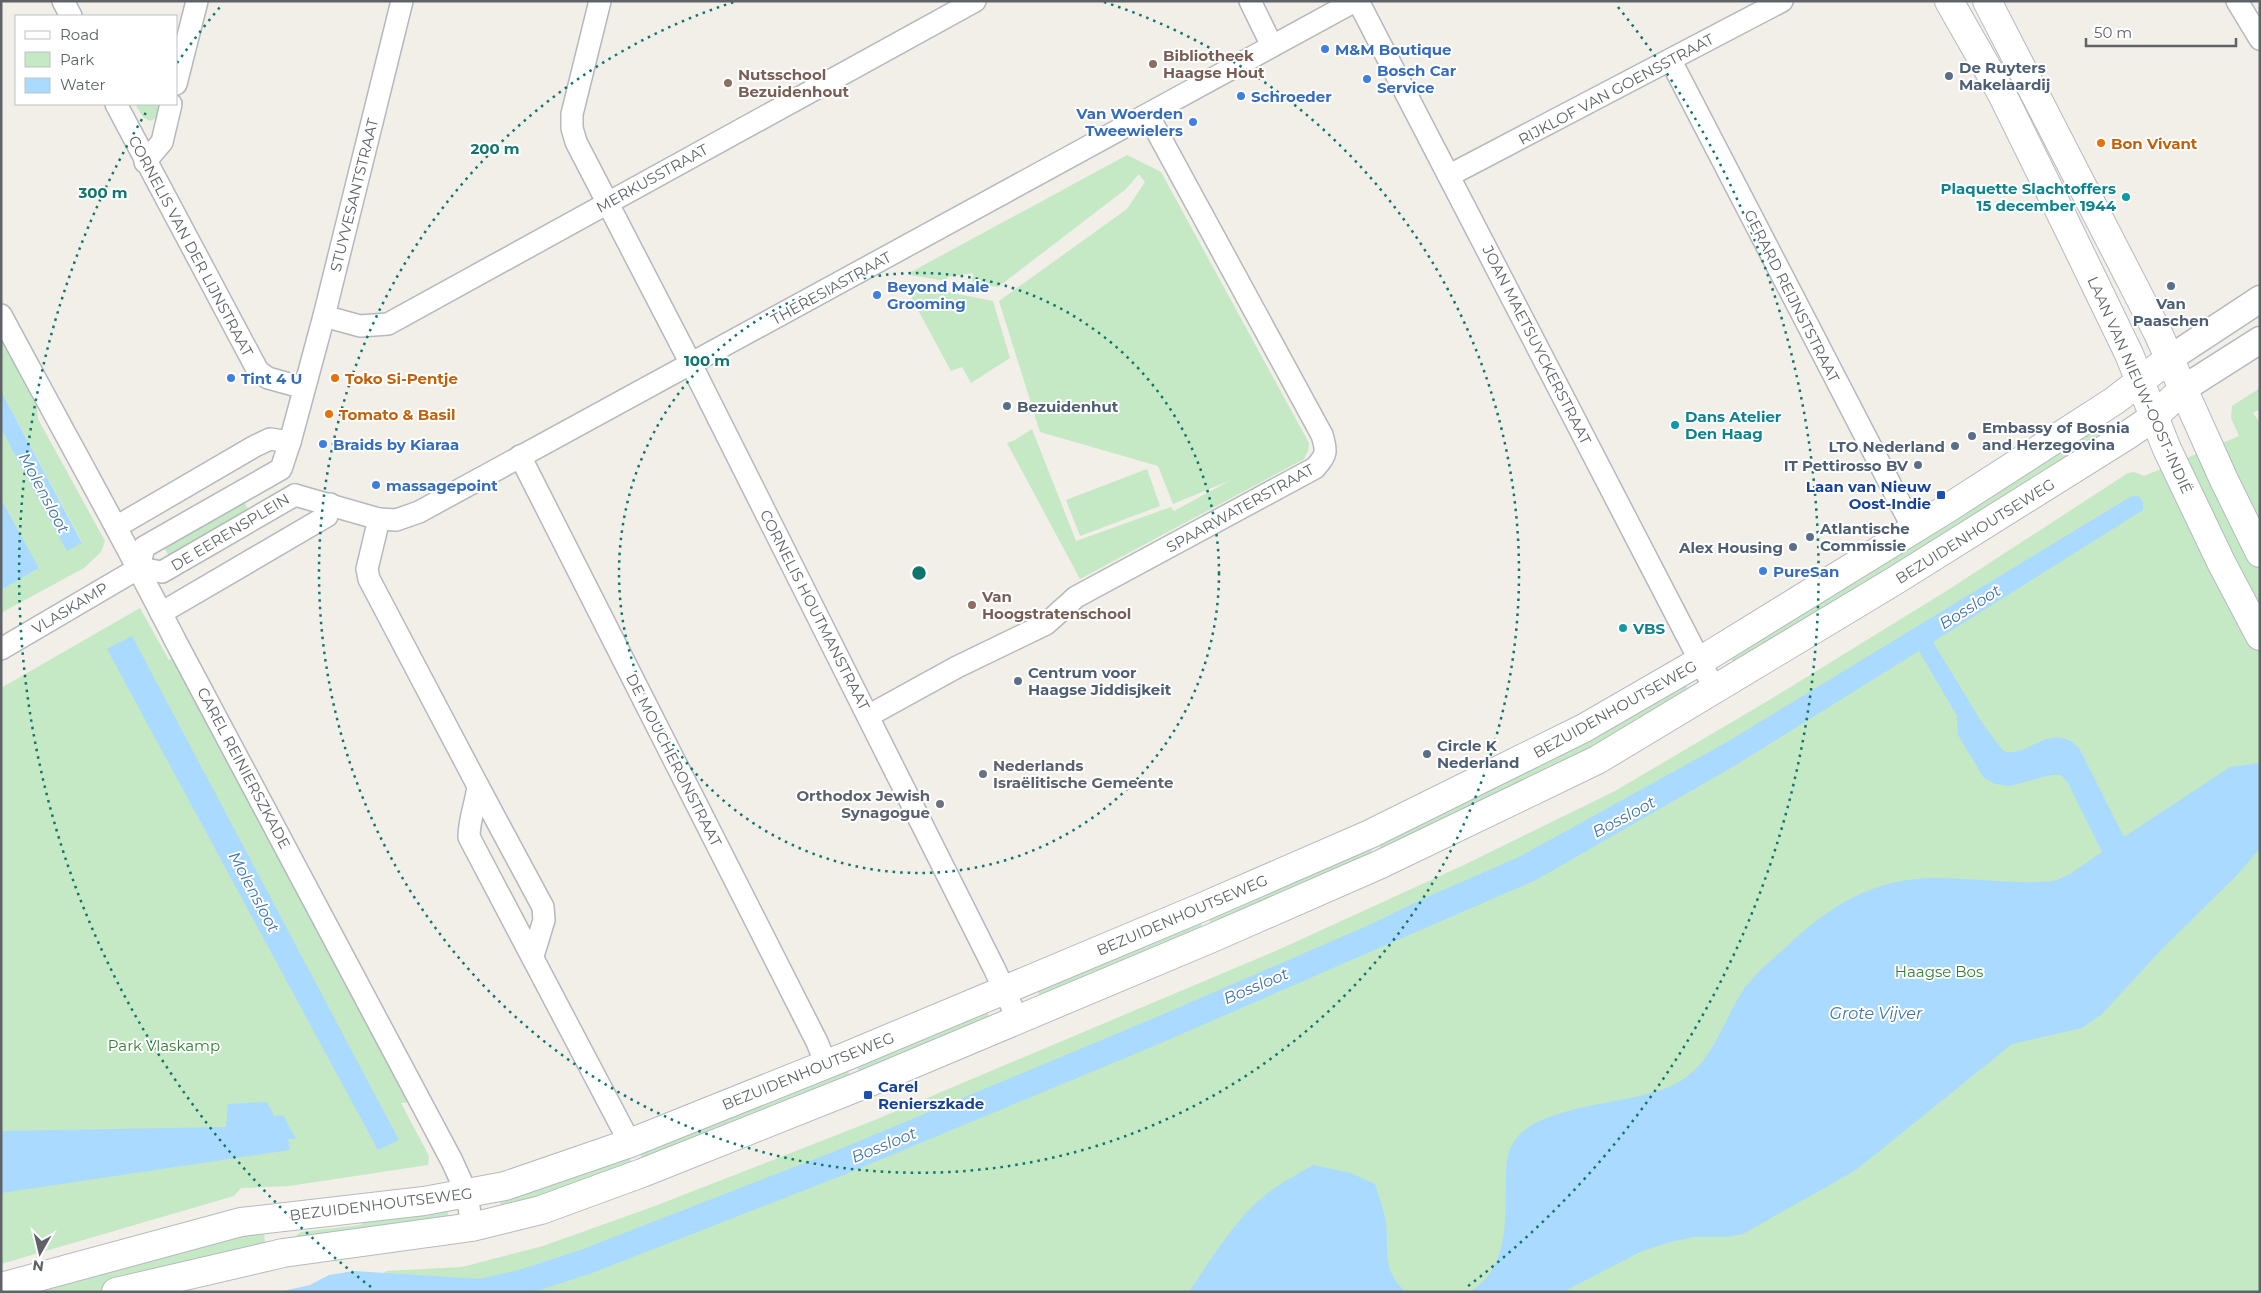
<svg xmlns="http://www.w3.org/2000/svg" width="2261" height="1293" viewBox="0 0 2261 1293" font-family="Montserrat,sans-serif">
	<rect width="100%" height="100%" fill="#f1efe8"/>
	<g fill="#c5e8c5">
		<polygon points="135,104 160,104 156,118 150,121 143,117"/>
		<polygon points="1127,155 1161,172 1309,443 1308,451 1304,459 1080,579 1007,443 1015,440 1032,429 1076,541 1171,507 1174,511 1231,480 1173,504 1158,466 1040,432 999,301 1127,209 1145,182 1139,174 1126,189 998,287 972,284 973,273 948,277 946,281 910,275 911,272"/>
		<polygon points="911,285 993,301 1010,358 971,383 962,367 951,371 912,299"/>
		<polygon points="1,333 36,398 38,419 105,541 101,552 84,568 1,613 1,590 39,568 1,499 1,429 67,550 82,542 1,391"/>
		<polygon points="2260,388 2260,409 2253,413 2260,423 2260,1292 332,1292 368,1291 386,1271 462,1267 543,1246 655,1206 875,1120 1280,949 1466,864 1615,791 1771,699 1948,590 2128,473 2134,472 2144,476 2239,436 2231,418 2232,406"/>
		<polygon points="2106,418 2111,432 1735,666 1729,655"/>
		<polygon points="1147,469 1160,506 1080,536 1066,500"/>
		<polygon points="241,498 251,513 171,560 162,544"/>
		<polygon points="140,608 169,660 175,657 413,1102 401,1103 429,1156 428,1165 289,1186 241,1188 234,1196 1,1264 1,688"/>
		<polygon points="1684,682 1691,694 1642,722 1383,854 1377,840"/>
		<polygon points="1368,844 1374,857 1213,928 1207,915"/>
		<polygon points="1199,919 1204,932 1041,1000 1036,987"/>
		<polygon points="985,1008 991,1021 861,1076 855,1063"/>
		<polygon points="846,1066 851,1079 644,1162 638,1149"/>
		<polygon points="627,1153 633,1166 503,1211 499,1198"/>
		<polygon points="447,1207 449,1221 301,1241 296,1236 301,1232 360,1225 373,1217"/>
		<polygon points="264,1232 265,1244 261,1248 97,1292 19,1292 202,1242"/>
	</g>
	<g fill="#aadaff">
		<polygon points="1,391 82,543 67,551 1,429"/>
		<path d="M2136,496L2140,497L2143,503V510L1933,642L1981,721L2003,751C2027,760 2051,719 2079,748L2124,837L2230,767L2260,763V848L2238,874L2161,950L2102,1014L2082,1028L2012,1044L1856,1170L1743,1234L1728,1237H1694L1670,1242L1640,1252L1563,1292H1470C1509,1267 1505,1223 1506,1182C1506,1167 1506,1152 1515,1140C1542,1102 1635,1106 1677,1083C1714,1064 1723,1018 1746,986C1757,972 1771,960 1784,949C1829,906 1872,878 1937,878C1976,878 2016,885 2054,881L2070,874L2102,852L2068,783L2061,775H2051L2010,786L1995,784L1984,778L1958,735L1957,716L1919,651L1736,765L1536,880L1161,1043L846,1174L592,1273L534,1292H279L310,1285L329,1275L354,1271L479,1279L519,1270L583,1249L833,1152L1159,1016L1367,926L1425,898L1521,856L1727,742L2130,497Z"/>
		<polygon points="1,499 39,568 1,590"/>
		<polygon points="132,636 399,1140 378,1150 107,649"/>
		<polygon points="267,1102 274,1116 283,1115 296,1139 288,1139 290,1150 1,1193 1,1131 226,1127 228,1104"/>
		<path d="M1313,1165L1351,1173L1375,1184C1379,1197 1384,1210 1386,1223C1389,1251 1381,1271 1406,1292H1189C1209,1262 1229,1229 1255,1204C1271,1188 1293,1177 1313,1165Z"/>
	</g>
	<g fill="none" stroke-linecap="round" stroke-linejoin="round">
		<g stroke="#b5b8bc" stroke-width="24">
			<g id="minor">
				<polyline points="63,1 71,16"/>
				<polyline points="600,1 572,114 572,128 576,142 691,364 994,968 1018,1020"/>
				<polyline points="1250,1 1272,46"/>
				<polyline points="1358,1 1715,690"/>
				<polyline points="2237,1 2260,39"/>
				<polyline points="1671,61 1914,530"/>
				<polyline points="176,84 197,1"/>
				<polyline points="116,104 258,371 268,378 304,388"/>
				<polyline points="145,162 162,142 171,104"/>
				<polyline points="1450,175 1782,1"/>
				<path d="M1,315C59,424 120,531 176,642L452,1161L467,1194L472,1227"/>
				<polyline points="324,316 360,326 388,324 975,1"/>
				<polyline points="520,456 817,1042 826,1064"/>
				<polyline points="295,495 379,519 396,520 419,512 1355,1"/>
				<path d="M379,519L367,569L369,579L478,786C476,804 469,819 469,837L630,1143"/>
				<polyline points="116,527 255,446 270,439 290,442"/>
				<polyline points="139,568 144,547 281,469 290,442 324,316 402,1"/>
				<polyline points="139,568 162,572 295,495"/>
				<polyline points="161,613 327,516 330,504"/>
				<polyline points="1,649 139,568"/>
				<path d="M868,716L957,667L1046,624L1076,597L1315,468C1327,455 1327,451 1322,435L1148,115"/>
				<polyline points="478,786 543,907 544,920 533,956"/>
			</g>
		</g>
		<g stroke="#b5b8bc" stroke-width="29">
			<g id="tertiary">
				<polyline points="2169,359 2260,299"/>
				<polyline points="2183,389 2260,340"/>
			</g>
		</g>
		<g stroke="#b6babf" stroke-width="30">
			<g id="secondary">
				<polyline points="1949,1 2002,94 2068,228 2129,354 2167,449 2221,562 2260,636"/>
				<polyline points="1987,1 2158,333 2224,480 2260,553"/>
				<polyline points="1,1287 241,1222 424,1201 505,1186 630,1143 847,1056 1200,908 1370,834 1584,728 1700,661 1948,508 2114,401 2169,359"/>
				<polyline points="116,1292 283,1253 472,1227 541,1210 642,1173 865,1084 1212,938 1381,864 1597,760 1896,580 2126,436 2154,417 2183,389"/>
			</g>
		</g>
		<use href="#minor" stroke="#fff" stroke-width="21"/>
		<use href="#tertiary" stroke="#fff" stroke-width="26"/>
		<use href="#secondary" stroke="#fff" stroke-width="28"/>
	</g>
	<g fill="none" stroke="#0f766e" stroke-width="2.5" stroke-dasharray="2.5 5">
		<circle cx="919" cy="573" r="300"/>
		<path d="M1104 2A600 600 0 1 1 734 2"/>
		<path d="M371 1287A900 900 0 0 1 148 109M177 63A900 900 0 0 1 220 7M1618 7A900 900 0 0 1 1467 1287"/>
	</g>
	<g fill="#3f7fe0" stroke="#fff" stroke-width="2">
		<circle cx="1325" cy="49" r="5"/>
		<circle cx="1367" cy="79" r="5"/>
		<circle cx="1241" cy="96" r="5"/>
		<circle cx="1193" cy="122" r="5"/>
		<circle cx="877" cy="295" r="5"/>
		<circle cx="231" cy="378" r="5"/>
		<circle cx="323" cy="444" r="5"/>
		<circle cx="376" cy="485" r="5"/>
		<circle cx="1763" cy="571" r="5"/>
	</g>
	<g fill="#8d6e63" stroke="#fff" stroke-width="2">
		<circle cx="1153" cy="64" r="5"/>
		<circle cx="728" cy="83" r="5"/>
		<circle cx="972" cy="605" r="5"/>
	</g>
	<g fill="#5c6f8a" stroke="#fff" stroke-width="2">
		<circle cx="1949" cy="76" r="5"/>
		<circle cx="2171" cy="286" r="5"/>
		<circle cx="1007" cy="406" r="5"/>
		<circle cx="1972" cy="436" r="5"/>
		<circle cx="1955" cy="446" r="5"/>
		<circle cx="1918" cy="465" r="5"/>
		<circle cx="1810" cy="537" r="5"/>
		<circle cx="1793" cy="547" r="5"/>
		<circle cx="1018" cy="681" r="5"/>
		<circle cx="1427" cy="754" r="5"/>
	</g>
	<g fill="#e8710a" stroke="#fff" stroke-width="2">
		<circle cx="2101" cy="143" r="5"/>
		<circle cx="335" cy="378" r="5"/>
		<circle cx="329" cy="414" r="5"/>
	</g>
	<g fill="#0f9aa8" stroke="#fff" stroke-width="2">
		<circle cx="2126" cy="197" r="5"/>
		<circle cx="1675" cy="425" r="5"/>
		<circle cx="1623" cy="628" r="5"/>
	</g>
	<g fill="#1a4fb4" stroke="#fff" stroke-width="2">
		<rect x="1936" y="490" width="10" height="10" rx="2.5"/>
		<rect x="863" y="1090" width="10" height="10" rx="2.5"/>
	</g>
	<g fill="#6b7280" stroke="#fff" stroke-width="2">
		<circle cx="983" cy="774" r="5"/>
		<circle cx="940" cy="804" r="5"/>
	</g>
	<g text-anchor="middle" dominant-baseline="central" stroke-width="4" stroke-linejoin="round" paint-order="stroke">
		<g font-size="15" font-weight="bold" fill="#366cbe" stroke="#fff" text-anchor="start">
			<text x="1335" y="49">M&amp;M Boutique</text>
			<text x="1377" y="70">Bosch Car<tspan x="1377" dy="17">Service</tspan></text>
			<text x="1251" y="96">Schroeder</text>
			<text x="1183" y="113" text-anchor="end">Van Woerden<tspan x="1183" dy="17">Tweewielers</tspan></text>
			<text x="887" y="286">Beyond Male<tspan x="887" dy="17">Grooming</tspan></text>
			<text x="241" y="378">Tint 4 U</text>
			<text x="333" y="444">Braids by Kiaraa</text>
			<text x="386" y="485">massagepoint</text>
			<text x="1773" y="571">PureSan</text>
		</g>
		<g font-size="15" font-weight="bold" fill="#785e54" stroke="#fff" text-anchor="start">
			<text x="1163" y="55">Bibliotheek<tspan x="1163" dy="17">Haagse Hout</tspan></text>
			<text x="738" y="74">Nutsschool<tspan x="738" dy="17">Bezuidenhout</tspan></text>
			<text x="982" y="596">Van<tspan x="982" dy="17">Hoogstratenschool</tspan></text>
		</g>
		<g font-size="15" font-weight="bold" fill="#4e5e75" stroke="#fff" text-anchor="start">
			<text x="1959" y="67">De Ruyters<tspan x="1959" dy="17">Makelaardij</tspan></text>
			<text x="2171" y="303" text-anchor="middle">Van<tspan x="2171" dy="17">Paaschen</tspan></text>
			<text x="1017" y="406">Bezuidenhut</text>
			<text x="1982" y="427">Embassy of Bosnia<tspan x="1982" dy="17">and Herzegovina</tspan></text>
			<text x="1945" y="446" text-anchor="end">LTO Nederland</text>
			<text x="1908" y="465" text-anchor="end">IT Pettirosso BV</text>
			<text x="1820" y="528">Atlantische<tspan x="1820" dy="17">Commissie</tspan></text>
			<text x="1783" y="547" text-anchor="end">Alex Housing</text>
			<text x="1028" y="672">Centrum voor<tspan x="1028" dy="17">Haagse Jiddisjkeit</tspan></text>
			<text x="1437" y="745">Circle K<tspan x="1437" dy="17">Nederland</tspan></text>
		</g>
		<g font-size="15" fill="#5f6368" stroke="#fff">
			<text transform="translate(1616 89) rotate(-28)">RIJKLOF VAN GOENSSTRAAT</text>
			<text transform="translate(652 178) rotate(-29)">MERKUSSTRAAT</text>
			<text transform="translate(354 195) rotate(-76)">STUYVESANTSTRAAT</text>
			<text transform="translate(191 246) rotate(62)">CORNELIS VAN DER LIJNSTRAAT</text>
			<text transform="translate(831 288) rotate(-29)">THERESIASTRAAT</text>
			<text transform="translate(1792 296) rotate(63)">GERARD REIJNSTSTRAAT</text>
			<text transform="translate(1537 345) rotate(63)">JOAN MAETSUYCKERSTRAAT</text>
			<text transform="translate(2140 385) rotate(66)">LAAN VAN NIEUW-OOST-INDIË</text>
			<text transform="translate(1240 508) rotate(-29)">SPAARWATERSTRAAT</text>
			<text transform="translate(1975 531) rotate(-32)">BEZUIDENHOUTSEWEG</text>
			<text transform="translate(230 532) rotate(-31)">DE EERENSPLEIN</text>
			<text transform="translate(70 608) rotate(-31)">VLASKAMP</text>
			<text transform="translate(815 610) rotate(63)">CORNELIS HOUTMANSTRAAT</text>
			<text transform="translate(1615 709) rotate(-29)">BEZUIDENHOUTSEWEG</text>
			<text transform="translate(674 760) rotate(63)">DE MOUCHERONSTRAAT</text>
			<text transform="translate(244 768) rotate(62)">CAREL REINIERSZKADE</text>
			<text transform="translate(1182 915) rotate(-23)">BEZUIDENHOUTSEWEG</text>
			<text transform="translate(808 1071) rotate(-22)">BEZUIDENHOUTSEWEG</text>
			<text transform="translate(381 1204) rotate(-7)">BEZUIDENHOUTSEWEG</text>
		</g>
		<g font-size="15" font-weight="bold" fill="#c56008" stroke="#fff" text-anchor="start">
			<text x="2111" y="143">Bon Vivant</text>
			<text x="345" y="378">Toko Si-Pentje</text>
			<text x="339" y="414">Tomato &amp; Basil</text>
		</g>
		<g font-size="15" font-weight="bold" fill="#0d838f" stroke="#fff" text-anchor="start">
			<text x="2116" y="188" text-anchor="end">Plaquette Slachtoffers<tspan x="2116" dy="17">15 december 1944</tspan></text>
			<text x="1685" y="416">Dans Atelier<tspan x="1685" dy="17">Den Haag</tspan></text>
			<text x="1633" y="628">VBS</text>
		</g>
		<g font-size="15" font-weight="bold" fill="#164399" stroke="#fff" text-anchor="end">
			<text x="1931" y="486">Laan van Nieuw<tspan x="1931" dy="17">Oost-Indie</tspan></text>
			<text x="878" y="1086" text-anchor="start">Carel<tspan x="878" dy="17">Renierszkade</tspan></text>
		</g>
		<g font-size="15" font-weight="bold" fill="#5b616d" stroke="#fff" text-anchor="start">
			<text x="993" y="765">Nederlands<tspan x="993" dy="17">Israëlitische Gemeente</tspan></text>
			<text x="930" y="795" text-anchor="end">Orthodox Jewish<tspan x="930" dy="17">Synagogue</tspan></text>
		</g>
		<g font-size="15" fill="#348238" stroke="#fff">
			<text x="1939" y="971">Haagse Bos</text>
			<text x="164" y="1045">Park Vlaskamp</text>
		</g>
		<g font-size="16" font-style="italic" fill="#4174aa" stroke="#fff">
			<text transform="translate(44 493) rotate(62)">Molensloot</text>
			<text transform="translate(1970 607) rotate(-32)">Bossloot</text>
			<text transform="translate(1624 817) rotate(-28)">Bossloot</text>
			<text transform="translate(254 892) rotate(62)">Molensloot</text>
			<text transform="translate(1256 986) rotate(-23)">Bossloot</text>
			<text x="1876" y="1013">Grote Vijver</text>
			<text transform="translate(884 1145) rotate(-22)">Bossloot</text>
		</g>
	</g>
	<circle cx="919" cy="573" r="8" fill="#0f766e" stroke="#fff" stroke-width="2.5"/>
	<g font-size="15" text-anchor="middle" font-weight="bold" fill="#0f766e" stroke="#fff" stroke-width="4" stroke-linejoin="round" paint-order="stroke">
		<text x="495" y="154">200 m</text>
		<text x="103" y="198">300 m</text>
		<text x="707" y="366">100 m</text>
	</g>
	<rect width="2261" height="1293" fill="none" stroke="#5f6368" stroke-width="5"/>
	<rect x="15" y="15" width="162" height="90" fill="#ffffff" stroke="#bfc1c3"/>
	<rect x="25" y="31" width="25" height="8" fill="#ffffff" stroke="#bfc1c3"/>
	<text x="60" y="40" font-size="15" fill="#5f6368">Road</text>
	<rect x="25" y="52" width="25" height="15" fill="#c5e8c5" stroke="#bfc1c3"/>
	<text x="60" y="65" font-size="15" fill="#5f6368">Park</text>
	<rect x="25" y="78" width="25" height="15" fill="#aadaff" stroke="#bfc1c3"/>
	<text x="60" y="90" font-size="15" fill="#5f6368">Water</text>
	<g transform="translate(40 1253) rotate(188)" stroke="#ffffff" stroke-width="4" paint-order="stroke">
	<path d="M0-4L9 19L0 12L-9 19Z" fill="#5f6368"/>
	<text y="-8" font-size="14" font-weight="bold" text-anchor="middle" fill="#5f6368">N</text>
	</g>
	<path d="M2086 38v8h150v-8" fill="none" stroke="#5f6368" stroke-width="2.5"/>
	<text x="2094" y="38" font-size="15" fill="#5f6368" stroke="#ffffff" stroke-width="4" paint-order="stroke">50 m</text>
</svg>
